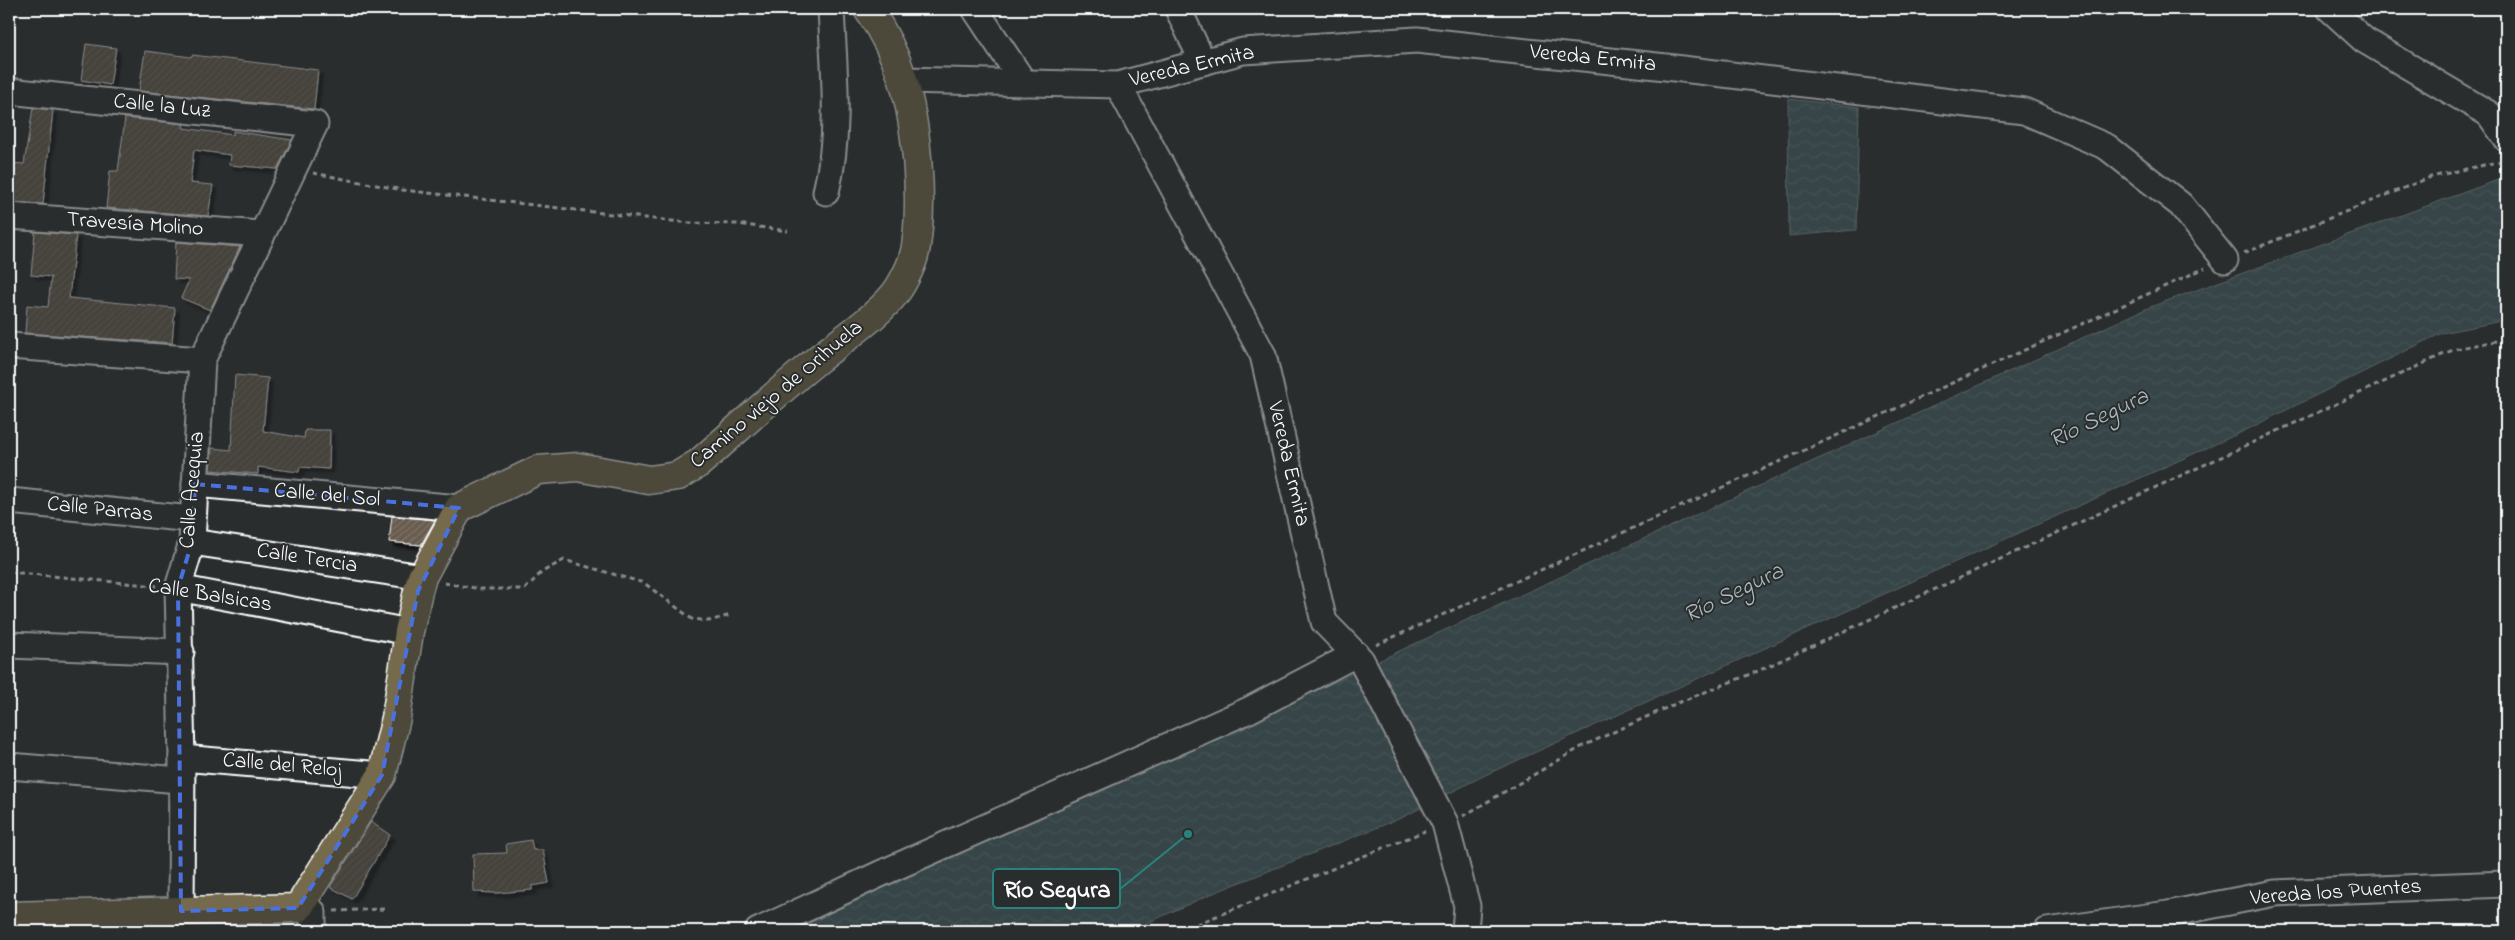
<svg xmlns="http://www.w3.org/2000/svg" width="2515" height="940" viewBox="0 0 2515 940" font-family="'Indie Flower',sans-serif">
	<defs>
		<pattern id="water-waves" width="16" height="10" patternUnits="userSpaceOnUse" patternTransform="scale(1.25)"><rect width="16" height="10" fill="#466469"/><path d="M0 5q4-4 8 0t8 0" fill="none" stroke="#627b80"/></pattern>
		<pattern id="building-hatch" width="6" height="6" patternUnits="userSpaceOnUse" patternTransform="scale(1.25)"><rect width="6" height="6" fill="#685c4f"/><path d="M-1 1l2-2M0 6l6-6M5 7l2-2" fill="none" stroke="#7f7469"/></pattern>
		<filter id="shadow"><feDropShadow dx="4.5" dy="4.5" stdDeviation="1" flood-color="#0009"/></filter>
	</defs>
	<rect width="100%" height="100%" fill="#2a2d2e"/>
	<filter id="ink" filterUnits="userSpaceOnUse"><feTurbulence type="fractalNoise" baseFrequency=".02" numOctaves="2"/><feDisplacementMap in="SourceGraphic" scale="10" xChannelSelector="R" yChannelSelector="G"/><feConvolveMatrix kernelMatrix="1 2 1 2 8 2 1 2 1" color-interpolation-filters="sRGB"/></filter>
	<g filter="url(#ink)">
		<g fill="url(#water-waves)" stroke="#90a2a5">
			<polygon points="1788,99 1859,107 1856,230 1789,236"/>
			<polygon points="2506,177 2506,320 2442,333 2244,431 1483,776 1401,818 1211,894 1130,931 781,931 1339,680 1412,645 2150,307"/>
		</g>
		<g fill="url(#building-hatch)" stroke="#fff" filter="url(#shadow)">
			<polygon points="86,44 116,48 110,85 81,80"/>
			<polygon points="145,51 191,57 192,55 318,70 314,109 139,91"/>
			<polygon points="33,108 53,110 43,204 9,202 9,163 24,164"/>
			<polygon points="125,118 184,124 183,128 233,135 233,131 292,140 277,169 229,165 230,155 194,150 190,183 213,185 208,216 106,208 110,171 118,171"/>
			<polygon points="35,232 76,235 69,298 175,308 172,343 25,333 27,305 48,307 51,277 31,275"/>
			<polygon points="176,242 240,247 210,310 181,298 189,280 174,279"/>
			<polygon points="235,375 268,378 263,431 304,438 305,430 330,430 329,469 300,467 299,472 258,467 258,474 210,470 212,448 231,450"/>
			<polygon points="392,516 435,520 421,545 389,542"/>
			<polygon points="371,822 390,835 352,899 330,887"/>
			<polygon points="531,840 533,850 543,850 549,883 532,886 532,890 496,893 474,892 473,854 507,853 506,844"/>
		</g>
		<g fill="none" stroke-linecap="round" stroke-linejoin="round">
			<g stroke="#fff" stroke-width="29">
				<g id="minor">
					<polyline points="975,9 1024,83"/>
					<polyline points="1178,9 1203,62"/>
					<polyline points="2330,9 2364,40 2489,114 2506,138"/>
					<polyline points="903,80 1118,85 1243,51 1417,40 1666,67 2024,111 2107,147 2181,205 2225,260"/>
					<polyline points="1118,85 1263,355 1324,622 1361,660 1445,823 1467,906 1465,931"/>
					<polyline points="9,91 315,124 202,360 192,542 178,588 182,758 181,911"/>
					<path d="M826,192C841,131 834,71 831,9"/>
					<polyline points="9,216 262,234"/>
					<polyline points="9,346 202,360"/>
					<polyline points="195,484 459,508"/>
					<polyline points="9,501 192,519"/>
					<polyline points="192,542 422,577"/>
					<polyline points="178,588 409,632"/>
					<polyline points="9,645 181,652"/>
					<polyline points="182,758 382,775"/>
					<polyline points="9,766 180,780"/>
					<polyline points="298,908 313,912 313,931"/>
					<polyline points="758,931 880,874 1249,710 1356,654"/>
					<polyline points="2047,931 2168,914 2275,893 2506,884"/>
				</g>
			</g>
			<g stroke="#fff" stroke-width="31">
				<path id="major" d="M9,916L298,908L382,775L396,718L409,632L418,591L422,577L459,508L538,470L578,467L649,480L678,476L699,463C738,429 776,393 817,360C840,341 883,313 899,288C907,275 914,261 916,246C923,199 917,125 903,80C895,54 883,31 868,9"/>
			</g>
			<g stroke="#fff" stroke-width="3" stroke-dasharray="5 4" stroke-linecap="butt">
				<polyline points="313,173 403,190 689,223 737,224 788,231"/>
				<polyline points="2244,253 2431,177 2506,160"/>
				<polyline points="9,572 157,586"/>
				<polyline points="444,583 481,589 525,589 542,572 564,560 644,583 692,619 709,621 731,615"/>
				<polyline points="1376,645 2205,268"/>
				<polyline points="1463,816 1583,746 1675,704 1758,671 2455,349 2506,339"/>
				<polyline points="334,911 384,909"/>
				<polyline points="1180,931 1425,831"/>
			</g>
			<use href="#minor" stroke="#2a2d2e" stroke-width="25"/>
			<use href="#major" stroke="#746b4b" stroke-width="28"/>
		</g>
	</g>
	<path d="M0 0H2515V940H0ZM195,484L459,508L418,591L382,775L298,908L181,911L178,588L192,542Z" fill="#2a2d2e" fill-opacity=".55" fill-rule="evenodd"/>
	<path fill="none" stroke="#4a71e0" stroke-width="4" stroke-dasharray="10 6" stroke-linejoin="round" d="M195,484L459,508L418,591L382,775L298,908L181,911L178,588L192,542Z"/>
	<g text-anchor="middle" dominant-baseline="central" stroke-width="4" stroke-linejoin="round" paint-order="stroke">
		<g font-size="22" fill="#fff" stroke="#2a2d2e">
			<text transform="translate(1593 59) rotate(6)">Vereda Ermita</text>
			<text transform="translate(1192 67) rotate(-13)">Vereda Ermita</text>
			<text transform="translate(162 107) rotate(6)">Calle la Luz</text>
			<text transform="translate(135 225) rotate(4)">Travesía Molino</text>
			<text transform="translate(777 395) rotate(-40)">Camino viejo de Orihuela</text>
			<text transform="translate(1288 464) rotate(77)">Vereda Ermita</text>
			<text transform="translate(193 490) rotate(-85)">Calle Acequia</text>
			<text transform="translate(327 496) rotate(5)">Calle del Sol</text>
			<text transform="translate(100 510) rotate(6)">Calle Parras</text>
			<text transform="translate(307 559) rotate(9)">Calle Tercia</text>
			<text transform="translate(210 596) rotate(9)">Calle Balsicas</text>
			<text transform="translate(282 766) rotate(5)">Calle del Reloj</text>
			<text transform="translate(2336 893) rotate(-4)">Vereda los Puentes</text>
		</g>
		<g font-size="24" font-style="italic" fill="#acb9bc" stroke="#2a2d2e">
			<text transform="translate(2099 419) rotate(-26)">Río Segura</text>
			<text transform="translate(1734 594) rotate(-26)">Río Segura</text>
		</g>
	</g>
	<path fill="none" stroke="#27847c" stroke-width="2" d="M1188 834L1120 889"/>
	<circle fill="#27847c" stroke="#2a2d2e" stroke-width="2" cx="1188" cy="834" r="5"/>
	<rect fill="#2a2d2e" stroke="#27847c" stroke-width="2" x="993" y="869" width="127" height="39" rx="5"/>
	<g font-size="24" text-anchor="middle" font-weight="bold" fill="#fff">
		<text x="1057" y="897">Río Segura</text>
	</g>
	<rect width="2515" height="940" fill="none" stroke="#2a2d2e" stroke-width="30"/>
	<rect x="15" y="15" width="2485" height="910" fill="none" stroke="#fff" stroke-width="2" filter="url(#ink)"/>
</svg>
